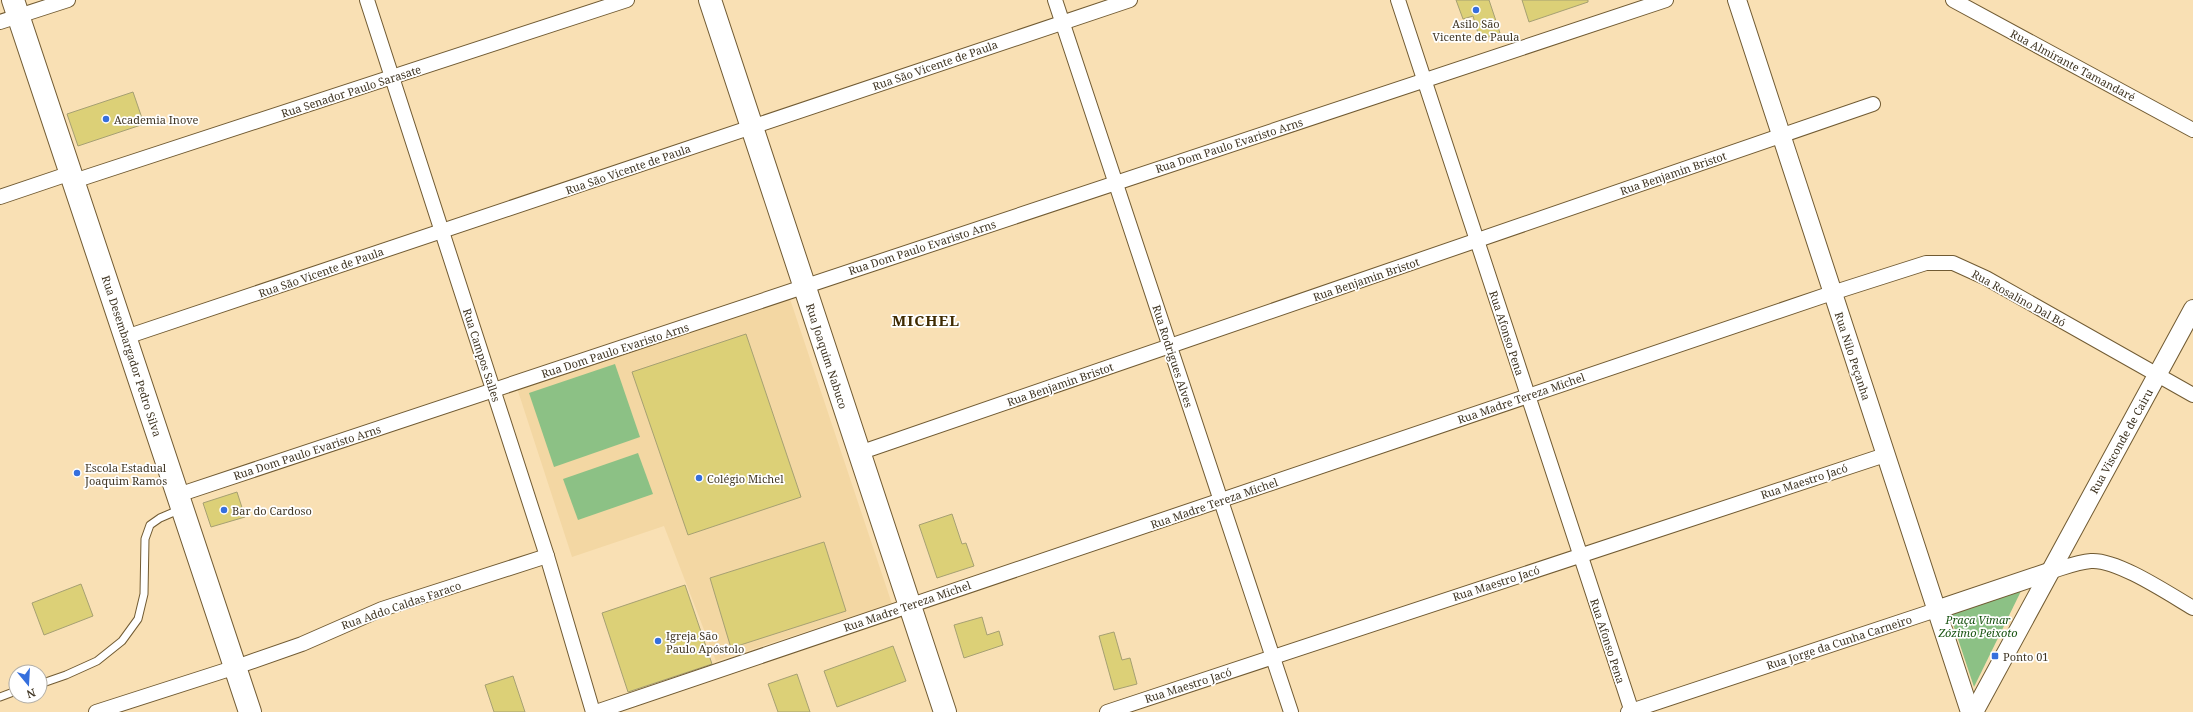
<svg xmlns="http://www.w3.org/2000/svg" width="2193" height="712" viewBox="0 0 2193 712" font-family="'Noto Serif',serif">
	<rect width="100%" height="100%" fill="#f9e0b4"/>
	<polygon fill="#f3d7a3" points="789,296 892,604 716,661 664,526 572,557 517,388"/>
	<g fill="#8cc185">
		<polygon points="615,364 640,437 554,467 529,393"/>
		<polygon points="638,453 653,494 578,520 563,479"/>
		<polygon points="2024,585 1974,687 1948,609"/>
	</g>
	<g fill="#dcd077" stroke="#a6a072">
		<polygon points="1456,0 1489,0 1500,33 1480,40 1473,16 1463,19"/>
		<polygon points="1522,0 1588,0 1588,2 1529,22"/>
		<polygon points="133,92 144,124 78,146 67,114"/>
		<polygon points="746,334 801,497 688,535 632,372"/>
		<polygon points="237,492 245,517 211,527 203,503"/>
		<polygon points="952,514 962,544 966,543 974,566 937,578 919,525"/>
		<polygon points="824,542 846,611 731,648 710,578"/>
		<polygon points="81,584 93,616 44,635 32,603"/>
		<polygon points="685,585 712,664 628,692 602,613"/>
		<polygon points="982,617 987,635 999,631 1003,645 964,658 954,625"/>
		<polygon points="1114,632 1122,660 1130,658 1137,684 1114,690 1099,636"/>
		<polygon points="893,646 906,681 837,707 824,671"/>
		<polygon points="797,674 810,712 778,712 768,684"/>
		<polygon points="513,676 525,712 494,712 485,685"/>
	</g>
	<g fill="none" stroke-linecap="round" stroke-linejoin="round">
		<g stroke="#715b33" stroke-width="9">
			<g id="service">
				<polyline points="40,684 66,675 97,661 122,641 138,619 144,594 145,539 150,525 160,518 181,509"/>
				<polyline points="0,697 16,691"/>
			</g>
		</g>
		<g stroke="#715b33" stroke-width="16">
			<g id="minor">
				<polyline points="367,0 547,556 593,712"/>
				<polyline points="1055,0 1291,712"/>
				<polyline points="1398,0 1632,712"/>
				<polyline points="1953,0 2193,130"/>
				<polyline points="0,22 68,0"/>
				<polyline points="74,181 627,0"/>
				<polyline points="0,197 71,173"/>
				<polyline points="126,337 1130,0"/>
				<polyline points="859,453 1873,104"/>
				<polyline points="178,495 1666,0"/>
				<path d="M2049,572C2063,568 2077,562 2091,561C2117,559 2169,594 2193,608"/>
				<polyline points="96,712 236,667 302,644 382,609 547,556"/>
				<polyline points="596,712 1832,293 1926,263 1953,263 1986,278 2193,395"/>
				<polyline points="1107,712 1885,455"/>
				<polyline points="1628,712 1936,610"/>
			</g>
		</g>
		<g stroke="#715b33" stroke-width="20">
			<g id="tertiary">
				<polyline points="1737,0 1970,712"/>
				<polyline points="1936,610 2049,572"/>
				<polyline points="1974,712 2193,309"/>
			</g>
		</g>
		<g stroke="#715b33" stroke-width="24">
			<g id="primary">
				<polyline points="13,0 250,712"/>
				<polyline points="710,0 945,712"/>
			</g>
		</g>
		<use href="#service" stroke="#fff" stroke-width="7"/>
		<use href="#minor" stroke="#fff" stroke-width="14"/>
		<use href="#tertiary" stroke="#fff" stroke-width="18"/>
		<use href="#primary" stroke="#fff" stroke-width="22"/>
	</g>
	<g fill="#356fdd" stroke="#fff" stroke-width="1.5">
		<circle cx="1476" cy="10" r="4"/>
		<circle cx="106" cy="119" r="4"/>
		<circle cx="77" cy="473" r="4"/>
		<circle cx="699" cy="478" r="4"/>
		<circle cx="224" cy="510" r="4"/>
		<circle cx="658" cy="641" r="4"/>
		<rect x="1991" y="652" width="8" height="8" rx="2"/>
	</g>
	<g text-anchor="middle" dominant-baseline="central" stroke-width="3.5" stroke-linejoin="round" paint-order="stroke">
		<g font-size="11" fill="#403624" stroke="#fff" text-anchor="start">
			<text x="1476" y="23" text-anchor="middle">Asilo São<tspan x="1476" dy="13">Vicente de Paula</tspan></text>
			<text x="114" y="119">Academia Inove</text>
			<text x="85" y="467">Escola Estadual<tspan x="85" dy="13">Joaquim Ramos</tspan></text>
			<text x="707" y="478">Colégio Michel</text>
			<text x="232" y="510">Bar do Cardoso</text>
			<text x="666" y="635">Igreja São<tspan x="666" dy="13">Paulo Apóstolo</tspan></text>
			<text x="2003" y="656">Ponto 01</text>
		</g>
		<g font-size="11" fill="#403624" stroke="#fff">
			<text transform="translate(935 65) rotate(-19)">Rua São Vicente de Paula</text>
			<text transform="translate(2073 65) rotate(28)">Rua Almirante Tamandaré</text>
			<text transform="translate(351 91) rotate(-18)">Rua Senador Paulo Sarasate</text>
			<text transform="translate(1229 145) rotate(-18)">Rua Dom Paulo Evaristo Arns</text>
			<text transform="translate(628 169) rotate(-19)">Rua São Vicente de Paula</text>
			<text transform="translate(1673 173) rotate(-19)">Rua Benjamin Bristot</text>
			<text transform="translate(922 247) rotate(-18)">Rua Dom Paulo Evaristo Arns</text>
			<text transform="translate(321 272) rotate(-19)">Rua São Vicente de Paula</text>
			<text transform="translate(1366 279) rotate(-19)">Rua Benjamin Bristot</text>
			<text transform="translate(2019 298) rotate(29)">Rua Rosalino Dal Bó</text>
			<text transform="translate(1507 333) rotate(72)">Rua Afonso Pena</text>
			<text transform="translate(615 350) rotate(-18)">Rua Dom Paulo Evaristo Arns</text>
			<text transform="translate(482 355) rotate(72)">Rua Campos Salles</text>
			<text transform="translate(132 356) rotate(72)">Rua Desembargador Pedro Silva</text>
			<text transform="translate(827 356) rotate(72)">Rua Joaquim Nabuco</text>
			<text transform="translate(1173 356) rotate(72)">Rua Rodrigues Alves</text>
			<text transform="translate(1853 356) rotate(72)">Rua Nilo Peçanha</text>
			<text transform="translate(1060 384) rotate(-19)">Rua Benjamin Bristot</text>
			<text transform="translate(1521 398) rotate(-19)">Rua Madre Tereza Michel</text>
			<text transform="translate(2121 441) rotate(-61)">Rua Visconde de Cairu</text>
			<text transform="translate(307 452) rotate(-18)">Rua Dom Paulo Evaristo Arns</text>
			<text transform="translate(1804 481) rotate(-18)">Rua Maestro Jacó</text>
			<text transform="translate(1214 503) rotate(-19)">Rua Madre Tereza Michel</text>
			<text transform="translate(1496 583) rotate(-18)">Rua Maestro Jacó</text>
			<text transform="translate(401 605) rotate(-19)">Rua Addo Caldas Faraco</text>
			<text transform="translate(907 606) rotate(-19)">Rua Madre Tereza Michel</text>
			<text transform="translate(1608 641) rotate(72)">Rua Afonso Pena</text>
			<text transform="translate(1839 642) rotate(-18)">Rua Jorge da Cunha Carneiro</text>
			<text transform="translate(1188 685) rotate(-18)">Rua Maestro Jacó</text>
		</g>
		<g font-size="11" font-style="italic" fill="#185311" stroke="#fff">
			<text x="1978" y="619">Praça Vimar<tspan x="1978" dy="13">Zózimo Peixoto</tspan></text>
		</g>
		<g font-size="15" font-weight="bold" letter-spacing="1" fill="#3e2a00" stroke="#fff">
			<text x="926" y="320">MICHEL</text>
		</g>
	</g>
	<g transform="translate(28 684) rotate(162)"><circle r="19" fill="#ffffff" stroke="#b3afa7"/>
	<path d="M0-3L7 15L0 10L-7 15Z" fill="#356fdd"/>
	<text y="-6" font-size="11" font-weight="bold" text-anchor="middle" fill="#403624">N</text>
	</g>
</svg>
